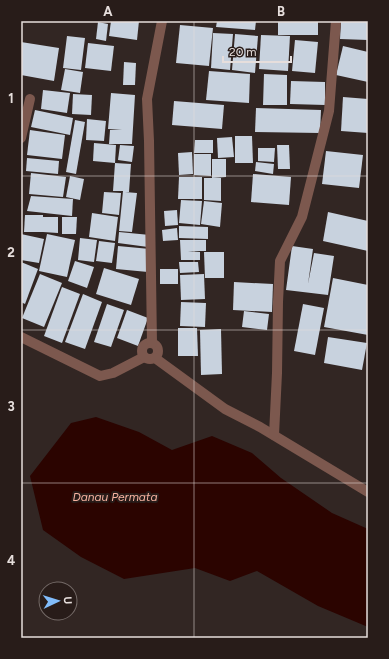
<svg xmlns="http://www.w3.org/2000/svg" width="389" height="659" viewBox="0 0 389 659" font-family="Figtree,sans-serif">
	<rect width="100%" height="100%" fill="#322623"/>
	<polygon fill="#2b0400" points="96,417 139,432 172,450 212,436 252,453 281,478 332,513 368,529 368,627 318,606 257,571 230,581 195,568 124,579 81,557 43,530 30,476 71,423"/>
	<g fill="#c8d2de">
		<polygon points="111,21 139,21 137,40 109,36"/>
		<polygon points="217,21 256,21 255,30 216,27"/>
		<rect x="278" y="21" width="40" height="14"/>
		<polygon points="341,21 368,21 368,40 340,39"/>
		<polygon points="98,22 108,24 106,41 96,39"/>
		<polygon points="180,25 213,28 209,66 176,63"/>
		<polygon points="213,33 233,34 230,70 211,68"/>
		<polygon points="235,34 258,36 255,73 232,70"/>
		<polygon points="261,35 290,36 288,71 259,69"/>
		<polygon points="67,36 85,38 81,70 63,68"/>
		<polygon points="295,40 318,42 315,73 292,71"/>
		<polygon points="21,42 59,48 54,81 21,75"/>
		<polygon points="88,43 114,46 111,71 85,68"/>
		<polygon points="343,46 368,52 368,82 336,75"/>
		<polygon points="124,62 136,63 135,85 123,85"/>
		<polygon points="65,69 83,72 80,93 61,90"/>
		<polygon points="209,71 250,74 249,103 206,100"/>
		<polygon points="264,74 287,75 287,105 263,105"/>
		<polygon points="291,81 325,82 325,105 290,104"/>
		<polygon points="43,90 70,93 67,113 41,109"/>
		<polygon points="111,93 135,95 132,144 109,144 110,130 122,130 108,129"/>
		<polygon points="73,94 92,95 91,115 72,114"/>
		<polygon points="343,97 368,99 368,133 341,131"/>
		<polygon points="174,101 224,105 222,129 172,125"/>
		<polygon points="256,108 321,110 320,133 255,132"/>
		<polygon points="35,110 73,118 70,135 31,127"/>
		<polygon points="87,119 106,121 104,141 86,140"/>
		<polygon points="75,120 85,122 76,174 66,172"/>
		<polygon points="30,130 65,135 62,159 27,155"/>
		<polygon points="235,136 252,136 253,163 235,163"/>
		<polygon points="232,137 234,157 218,158 217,138"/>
		<polygon points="195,140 213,140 213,153 194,153"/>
		<polygon points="94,143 116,145 115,163 93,161"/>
		<polygon points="120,145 134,146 132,162 118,160"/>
		<polygon points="277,145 289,145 290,169 278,169"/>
		<polygon points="258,148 275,148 274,162 258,161"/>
		<polygon points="326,151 363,155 359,188 322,184"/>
		<polygon points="192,152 193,174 179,175 178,153"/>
		<polygon points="194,154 211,154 211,176 194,175"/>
		<polygon points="27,158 59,161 58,174 26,171"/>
		<polygon points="212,159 226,159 226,177 212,178"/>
		<polygon points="256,162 274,164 273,174 255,171"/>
		<polygon points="115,163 131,164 129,192 125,192 137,193 132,232 119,231 123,191 113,191"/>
		<polygon points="31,173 66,177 63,197 29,194"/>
		<polygon points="253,174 291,177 289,205 251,202"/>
		<polygon points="70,176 84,179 80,200 66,197"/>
		<polygon points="179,177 202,177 202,199 178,199"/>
		<polygon points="204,178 221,178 221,201 204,200"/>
		<polygon points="104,192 121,193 119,215 102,213"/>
		<polygon points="31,196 73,199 72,216 27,211"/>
		<polygon points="181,200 202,201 200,225 179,223"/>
		<polygon points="204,201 222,203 220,227 201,224"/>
		<polygon points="177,210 178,225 165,226 164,211"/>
		<polygon points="328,212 368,221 368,251 323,241"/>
		<polygon points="92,213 118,217 115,241 89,237"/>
		<polygon points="25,215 43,215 43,232 24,232"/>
		<polygon points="43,217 58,217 58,233 43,232"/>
		<polygon points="62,217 77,217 76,234 62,234"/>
		<polygon points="179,226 208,227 208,239 179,238"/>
		<polygon points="177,228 178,240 163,241 162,230"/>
		<polygon points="119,232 150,235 148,247 118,243"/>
		<polygon points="21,234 44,239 39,263 21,260"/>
		<polygon points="47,234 75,240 67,277 39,271"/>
		<polygon points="80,238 97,240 94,262 78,260"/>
		<polygon points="180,240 206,240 206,251 188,251 200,252 200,260 181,260"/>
		<polygon points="99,241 115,243 112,263 96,261"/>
		<polygon points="118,246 150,249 148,272 116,269"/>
		<polygon points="292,246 313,249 308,284 314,253 334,256 328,295 286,290"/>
		<polygon points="204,252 224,252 224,278 205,278"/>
		<polygon points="75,261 94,267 87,288 68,281"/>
		<polygon points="21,262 38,269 25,304 21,302"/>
		<polygon points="179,262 198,262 199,272 180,273"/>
		<polygon points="104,268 139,279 131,305 96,294"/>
		<rect x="160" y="269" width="18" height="15"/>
		<polygon points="40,274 62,283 44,327 22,318"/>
		<polygon points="204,274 205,299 181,300 180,275"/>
		<polygon points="333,278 368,285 368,335 324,327"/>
		<polygon points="234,282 273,284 272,312 233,310"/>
		<polygon points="62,287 80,294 62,343 44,336"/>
		<polygon points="83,294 102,302 85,349 65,342"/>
		<polygon points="181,302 206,303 205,327 180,326"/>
		<polygon points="107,304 124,310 111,347 94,342"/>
		<polygon points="303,304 324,308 315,355 294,351"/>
		<polygon points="127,310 148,318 138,346 117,338"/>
		<polygon points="244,311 269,314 267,330 242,327"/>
		<polygon points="178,328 197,328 198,356 178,356"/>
		<polygon points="221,329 222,374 201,375 200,330"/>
		<polygon points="328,337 367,343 362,370 324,363"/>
	</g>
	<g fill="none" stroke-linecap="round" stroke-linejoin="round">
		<g stroke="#7c584e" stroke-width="10">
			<polyline points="21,138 30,99"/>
			<polyline points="21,337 100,376 113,373 144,357"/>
			<circle cx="150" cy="351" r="8"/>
			<polyline points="152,343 149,141 147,99 162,21"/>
			<polyline points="155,358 225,409 260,427 368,492"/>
			<polyline points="274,435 277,373 278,302 280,261 302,217 329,111 336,21"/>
		</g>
	</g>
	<path fill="none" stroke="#e6dedc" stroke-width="1" stroke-opacity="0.55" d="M194,21V638M21,176H368M21,330H368M21,483H368"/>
	<g text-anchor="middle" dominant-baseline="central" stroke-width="4" stroke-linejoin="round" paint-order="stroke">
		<g font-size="12" font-style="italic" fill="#f8b3a1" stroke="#281c19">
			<text x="115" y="497">Danau Permata</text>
		</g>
	</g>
	<rect width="389" height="659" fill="none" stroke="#281c19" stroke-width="44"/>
	<g transform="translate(58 601) rotate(86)"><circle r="19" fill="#281c19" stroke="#746a67"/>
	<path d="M0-3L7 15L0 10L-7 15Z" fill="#81bcfa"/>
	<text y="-6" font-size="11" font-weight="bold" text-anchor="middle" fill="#e6dedc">U</text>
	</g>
	<path d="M223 56v6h68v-6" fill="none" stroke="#e6dedc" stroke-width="2"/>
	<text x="229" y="56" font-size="12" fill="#e6dedc" stroke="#281c19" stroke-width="3" paint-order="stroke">20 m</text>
	<rect x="22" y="22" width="345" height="615" fill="none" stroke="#e6dedc" stroke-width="1.5"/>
	<g font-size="13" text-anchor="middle" font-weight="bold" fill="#e6dedc">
		<text x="108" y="16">A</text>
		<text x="281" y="16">B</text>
		<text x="11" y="103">1</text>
		<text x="11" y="257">2</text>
		<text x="11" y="411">3</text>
		<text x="11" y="565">4</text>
	</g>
</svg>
